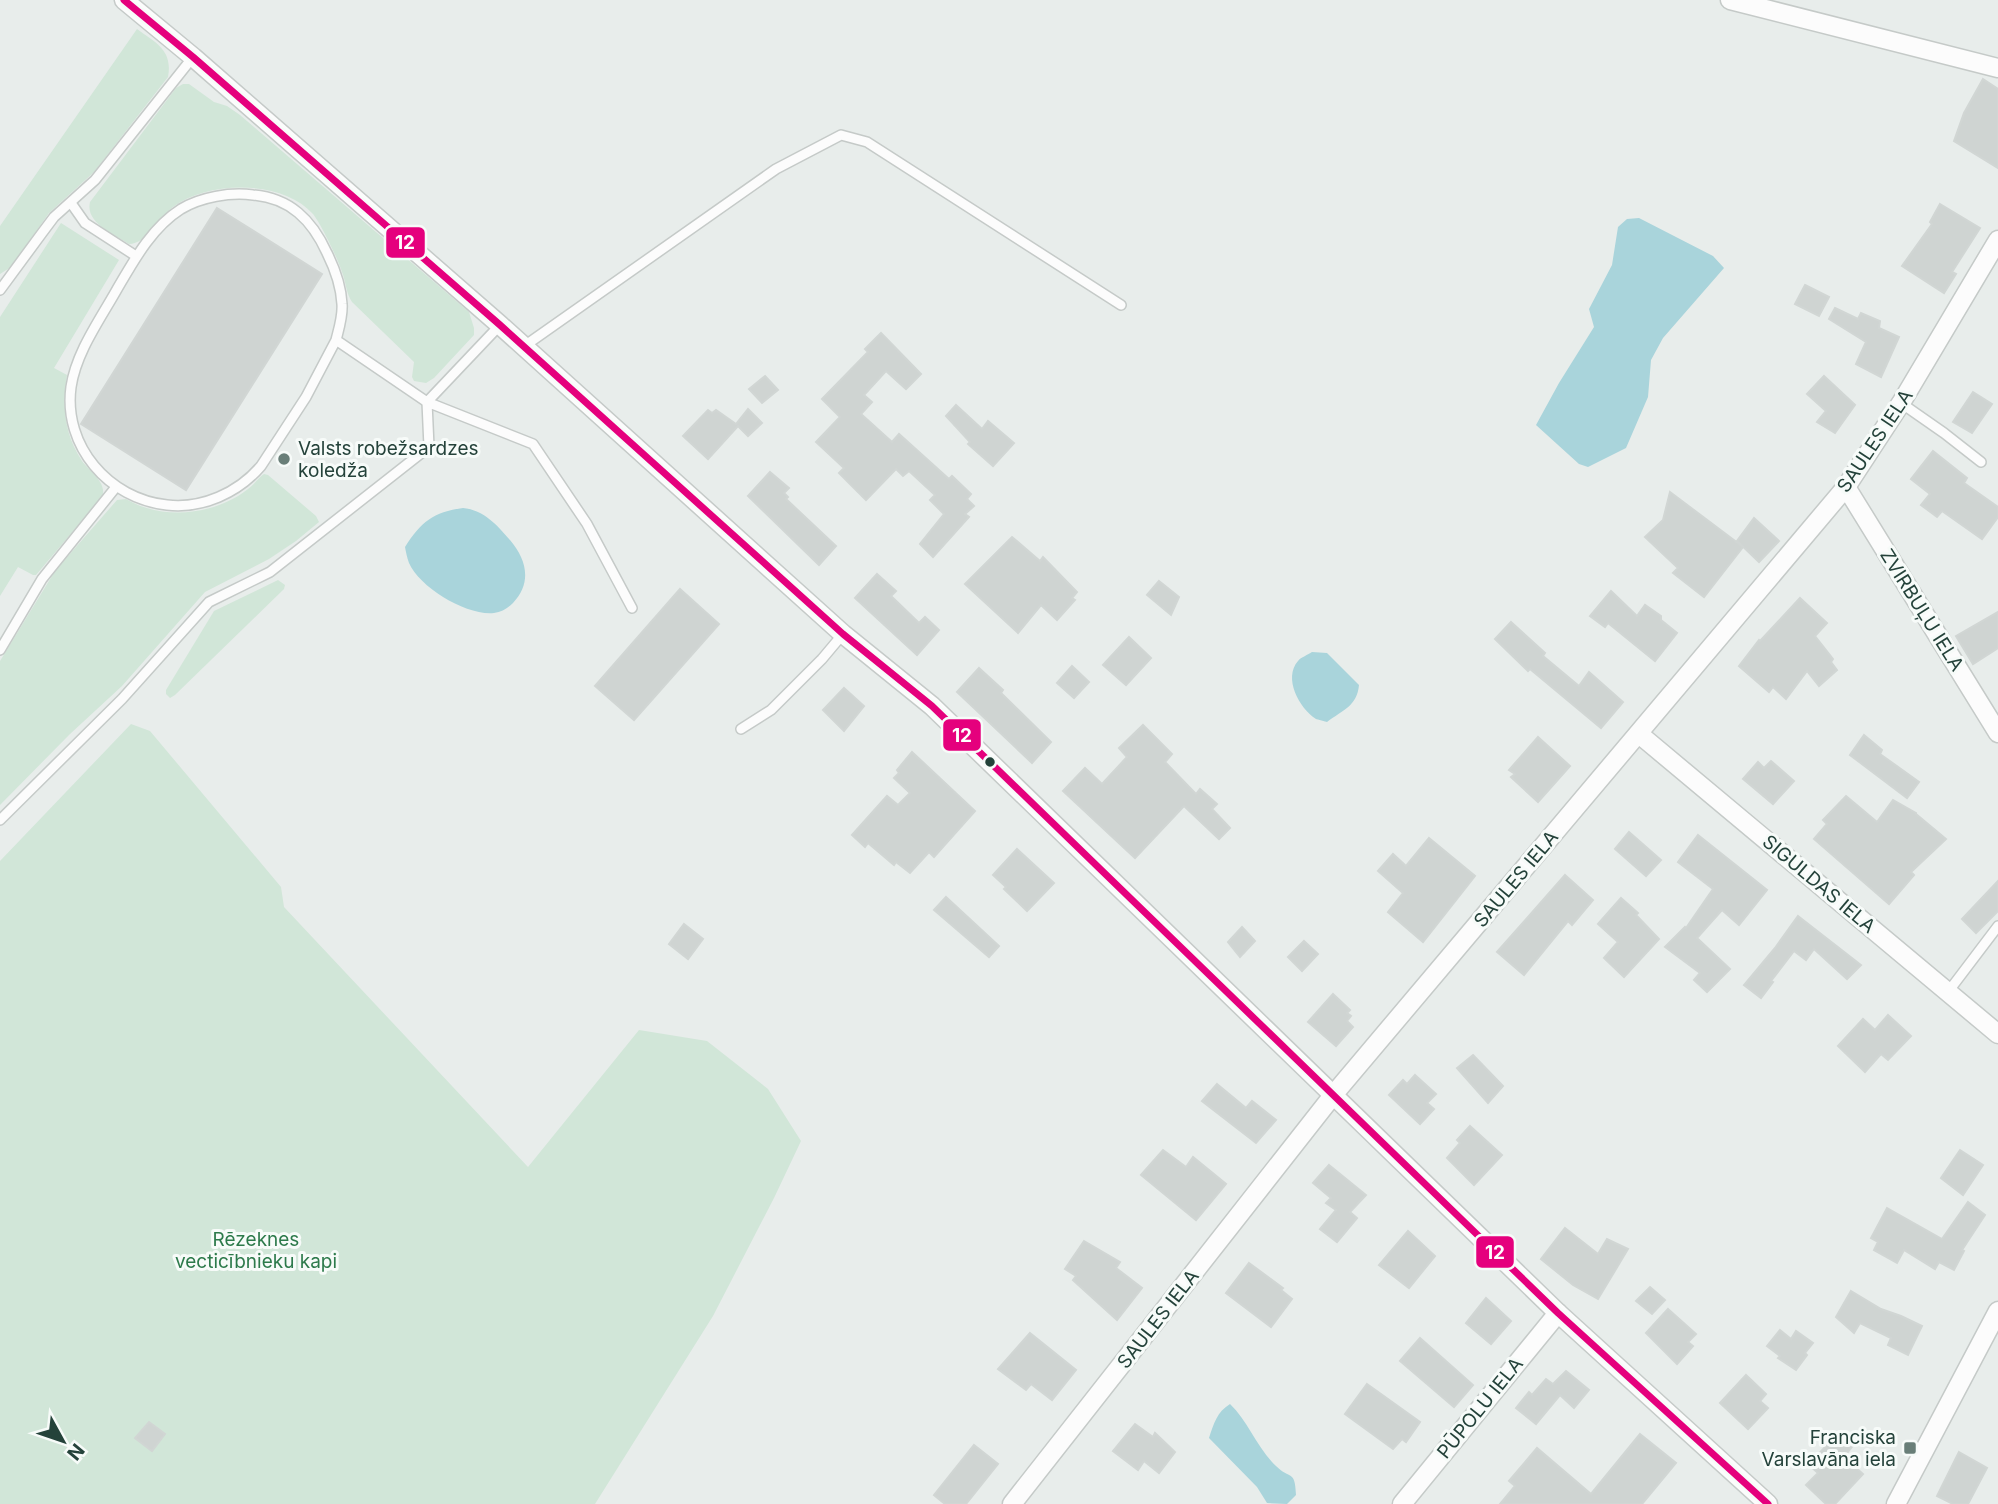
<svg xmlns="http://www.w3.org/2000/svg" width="1998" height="1504" viewBox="0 0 1998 1504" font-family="Inter,sans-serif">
	<rect width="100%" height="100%" fill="#e8edeb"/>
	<g fill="#d1e6d8">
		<path d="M137,29C156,43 173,50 168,77L94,172L49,213L11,267L0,274V226Z"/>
		<path d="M183,84H189L214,102L227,106L240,115L469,312L474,328V335L434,378L426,383L414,381L412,377L414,362L352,302C346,293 346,282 342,272C338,259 321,224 313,214C282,179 208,181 173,207C158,218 147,244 129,244C114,234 85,223 90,202L176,88Z"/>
		<path d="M61,223L119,260L54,368L67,375C62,406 64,434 82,461C89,471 108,483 102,497L36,575H33L18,567L0,596V317Z"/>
		<path d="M264,474L268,475L316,516L319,522L296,541L269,559L205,592L122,686L70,734L0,805V661L55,571L117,500L126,499C163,521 215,515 248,489C254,485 258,478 264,474Z"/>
		<polygon points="278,580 285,585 284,589 175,695 170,698 166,694 166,690 214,611"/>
		<polygon points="131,724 150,731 281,887 284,907 528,1167 639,1030 707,1041 768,1089 801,1141 774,1198 713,1316 595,1504 0,1504 0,861"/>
	</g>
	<g fill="#a9d4db">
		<polygon points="1639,218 1713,256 1724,268 1663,338 1651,360 1648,397 1626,448 1588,467 1579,464 1536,425 1559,383 1594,327 1589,309 1612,265 1618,227 1627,219"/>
		<path d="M463,508C484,510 497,525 510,540C527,560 532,583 513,603C508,608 502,612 494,613C467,616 420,588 409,563C407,558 406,552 405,547C421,522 433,512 463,508Z"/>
		<path d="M1312,652L1327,653L1359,685C1357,706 1343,710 1327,722C1326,722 1317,719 1316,719C1299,708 1283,678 1298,661C1301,657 1308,655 1312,652Z"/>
		<path d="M1230,1404C1248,1421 1257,1448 1276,1466C1290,1480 1295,1469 1296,1495L1287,1504L1267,1503L1257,1487L1209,1438C1214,1423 1217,1412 1230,1404Z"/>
	</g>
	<g fill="#cfd4d2" stroke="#d1d6d4" stroke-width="2">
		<polygon points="1983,79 1998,89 1998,168 1954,141 1964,113"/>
		<polygon points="1940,204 1980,228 1952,272 1956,274 1944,293 1902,266 1932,224 1930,222"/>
		<polygon points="217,208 322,274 186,490 81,424"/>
		<polygon points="1805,285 1829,297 1819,316 1795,304"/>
		<polygon points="1835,308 1858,319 1861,313 1880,321 1879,328 1899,337 1881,377 1856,364 1866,342 1829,319"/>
		<polygon points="881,333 921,374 906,389 886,371 864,395 872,402 861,414 892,442 899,434 949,479 952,476 971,494 967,499 974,506 965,514 969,517 933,557 920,544 944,514 930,500 935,495 909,471 903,476 896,469 866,500 839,473 844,468 816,442 840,417 822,399 868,352 865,349"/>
		<polygon points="765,376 778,390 762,403 749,389"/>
		<polygon points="1824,376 1855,405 1835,433 1817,422 1826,411 1807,394"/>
		<polygon points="1973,392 1992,404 1972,433 1953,422"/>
		<polygon points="956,405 982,429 988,421 1014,443 993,466 968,444 970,442 946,416"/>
		<polygon points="748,409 762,423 748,436 738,426 708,459 683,436 708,410 712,413 716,410 736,424"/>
		<polygon points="1933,451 1967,478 1964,483 1998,507 1998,517 1982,539 1942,511 1937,517 1921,505 1930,494 1911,479"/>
		<polygon points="770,472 789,488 784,493 788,497 786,499 836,546 819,565 748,496"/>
		<polygon points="1670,492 1743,547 1704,597 1673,573 1678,568 1645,537 1663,520"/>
		<polygon points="1754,518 1779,541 1759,562 1737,541"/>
		<polygon points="1012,537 1040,561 1043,557 1077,592 1072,598 1075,600 1057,620 1041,605 1018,633 965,584"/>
		<polygon points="877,574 896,591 891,596 919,623 925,617 939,630 917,655 855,598"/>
		<polygon points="1159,581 1179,597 1171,615 1147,595"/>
		<polygon points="680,589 719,624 634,720 595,686"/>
		<polygon points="1611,591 1637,616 1645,605 1661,616 1661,620 1677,633 1655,661 1608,623 1605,627 1590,616"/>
		<polygon points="1800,598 1827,623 1815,636 1833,659 1831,662 1837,670 1819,686 1807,671 1786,699 1773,687 1769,692 1739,666 1759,640 1760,641"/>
		<polygon points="1998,612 1998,648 1973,664 1956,636"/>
		<polygon points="1511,622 1545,653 1543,656 1579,686 1589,672 1623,702 1601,728 1530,669 1528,671 1495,639"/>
		<polygon points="1129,637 1151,658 1126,685 1103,665"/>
		<polygon points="1072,666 1089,682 1074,698 1057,683"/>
		<polygon points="979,668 1003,690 1001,693 1051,742 1032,763 957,692"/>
		<polygon points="844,688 864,706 844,731 823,710"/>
		<polygon points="1143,725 1172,754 1165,762 1196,794 1200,789 1217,804 1212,809 1230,828 1219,839 1184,806 1135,858 1063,791 1085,768 1102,784 1127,757 1119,748"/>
		<polygon points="1864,735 1882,750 1880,754 1919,782 1907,798 1850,755"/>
		<polygon points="1538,737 1570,766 1538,802 1511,777 1515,774 1509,770"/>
		<polygon points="912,752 975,811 934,857 929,852 910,873 896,862 894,865 868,843 865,847 852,835 887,796 898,805 910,793 894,778 899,773 897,770"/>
		<polygon points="1771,761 1794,781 1773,804 1743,779 1758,762 1764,768"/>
		<polygon points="1846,796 1877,822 1893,800 1916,813 1916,814 1946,839 1911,872 1914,875 1889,904 1814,839 1827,824 1823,820"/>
		<polygon points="1629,832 1661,860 1646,876 1615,849"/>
		<polygon points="1698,835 1767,890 1739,925 1722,910 1697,938 1730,969 1707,992 1694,980 1700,973 1665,947 1685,927 1686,928 1713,889 1678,862"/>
		<polygon points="1429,838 1475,876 1423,942 1388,912 1403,893 1378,871 1393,854 1406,866"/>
		<polygon points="1017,849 1054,883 1027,911 1004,889 1006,887 993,875"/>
		<polygon points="1565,875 1593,900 1572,925 1568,921 1524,975 1497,952"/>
		<polygon points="1998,881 1998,911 1976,933 1962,919"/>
		<polygon points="946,897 999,946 989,957 934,910"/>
		<polygon points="1621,898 1638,913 1636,915 1659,939 1624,977 1604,958 1618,942 1598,924"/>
		<polygon points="1798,916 1861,965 1847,979 1814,949 1806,960 1794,951 1771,981 1773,982 1761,998 1744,985 1775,948"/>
		<polygon points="684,924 703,939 688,959 669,944"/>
		<polygon points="1242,927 1255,941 1240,957 1228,942"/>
		<polygon points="1304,941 1318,954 1302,971 1288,957"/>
		<polygon points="1333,994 1350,1010 1347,1013 1351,1016 1347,1021 1353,1027 1336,1046 1308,1022"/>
		<polygon points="1888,1015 1911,1036 1888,1060 1881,1054 1865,1072 1838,1046 1863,1019 1875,1030"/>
		<polygon points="1473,1055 1503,1086 1488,1103 1457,1068"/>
		<polygon points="1415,1075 1436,1094 1427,1103 1434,1109 1420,1124 1389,1095 1403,1080 1407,1084"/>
		<polygon points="1217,1084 1246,1108 1252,1101 1276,1120 1256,1143 1202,1101"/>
		<polygon points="1470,1126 1502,1155 1474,1185 1447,1158 1460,1143 1457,1140"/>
		<polygon points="1163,1150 1186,1167 1193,1157 1226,1184 1196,1220 1141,1175"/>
		<polygon points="1960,1150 1983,1165 1963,1195 1941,1178"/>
		<polygon points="1329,1165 1366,1195 1350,1212 1357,1218 1337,1242 1320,1229 1336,1210 1326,1203 1331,1198 1313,1183"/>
		<polygon points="1968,1202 1985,1215 1962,1250 1964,1251 1954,1270 1939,1262 1935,1269 1904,1250 1897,1263 1874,1250 1878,1242 1871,1238 1887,1208 1942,1239"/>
		<polygon points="1565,1228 1598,1254 1607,1239 1628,1249 1598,1299 1573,1285 1541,1259"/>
		<polygon points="1408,1231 1435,1256 1409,1288 1379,1265"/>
		<polygon points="1084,1241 1120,1262 1116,1268 1142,1288 1117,1320 1073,1280 1076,1276 1065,1269"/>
		<polygon points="1249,1263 1283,1288 1281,1290 1292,1299 1271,1327 1226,1293"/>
		<polygon points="1650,1287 1665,1300 1652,1314 1636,1301"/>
		<polygon points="1851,1291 1881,1309 1901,1316 1922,1326 1908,1355 1888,1345 1891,1338 1860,1323 1854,1333 1836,1317"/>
		<polygon points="1486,1298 1511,1321 1491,1344 1466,1323"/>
		<polygon points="1668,1309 1696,1334 1688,1342 1693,1346 1677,1364 1646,1333"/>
		<polygon points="1780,1330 1791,1339 1796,1331 1813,1343 1805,1353 1807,1355 1796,1370 1778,1358 1780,1356 1767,1346"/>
		<polygon points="1030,1333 1076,1370 1052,1400 1031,1384 1026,1390 998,1369"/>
		<polygon points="1420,1338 1473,1385 1454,1407 1400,1361"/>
		<polygon points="1566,1371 1589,1390 1574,1408 1560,1395 1536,1424 1516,1408 1529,1392 1532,1395 1546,1379 1553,1384"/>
		<polygon points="1746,1375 1766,1394 1760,1401 1768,1408 1748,1429 1720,1403"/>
		<polygon points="1367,1384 1420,1422 1406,1442 1402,1439 1393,1449 1345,1414"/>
		<polygon points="149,1422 165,1434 152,1451 135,1438"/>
		<polygon points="1135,1424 1153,1437 1155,1433 1175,1452 1159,1473 1144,1461 1138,1470 1113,1451"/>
		<polygon points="1840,1431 1855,1443 1844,1457 1863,1474 1835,1504 1826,1504 1806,1485 1818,1473 1810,1466 1811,1462"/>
		<polygon points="1640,1434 1676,1463 1642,1504 1500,1504 1515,1486 1509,1481 1537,1448 1591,1494"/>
		<polygon points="974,1445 998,1464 966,1504 945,1504 934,1495"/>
		<polygon points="1959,1452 1987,1468 1968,1504 1953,1504 1937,1496"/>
	</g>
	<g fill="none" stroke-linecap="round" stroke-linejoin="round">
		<g stroke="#c5cac8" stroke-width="12">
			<g id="service">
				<polyline points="71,203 85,223 136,256"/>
				<polyline points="0,290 42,233 54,217 95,180 193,57"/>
				<path d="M336,340C339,328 343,316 342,304C341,285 335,269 327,253C312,220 290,198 253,195C230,192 201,197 181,209C151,228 133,262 116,291C99,321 76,353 71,387C63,446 109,499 167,505C202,509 238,493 261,466L306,397L336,340L427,402L500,325"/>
				<polyline points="523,347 776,169 841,135 867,142 1121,305"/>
				<polyline points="1901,403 1944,433 1981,462"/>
				<polyline points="0,650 42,579 116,487"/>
				<polyline points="741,729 771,710 822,659 843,634"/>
				<polyline points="0,820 122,699 209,602 270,572 429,447 427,402 533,444 587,524 632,608"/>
				<polyline points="1948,992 1998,926"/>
			</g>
		</g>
		<g stroke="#c5cac8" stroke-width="21">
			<g id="minor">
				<polyline points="124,0 193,57 500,325 843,634 932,706 1558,1313 1768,1504"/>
				<polyline points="1730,0 1998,68"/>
				<polyline points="1846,487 1998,733"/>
				<polyline points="1639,734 1998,1034"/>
				<polyline points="1012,1504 1334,1094 1846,487 1901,403 1998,240"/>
				<polyline points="1402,1504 1558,1313"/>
				<polyline points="1896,1504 1998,1311"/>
			</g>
		</g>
		<use href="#service" stroke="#fcfcfc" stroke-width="9"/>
		<use href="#minor" stroke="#fcfcfc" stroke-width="18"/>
		<g stroke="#f7fbf9" stroke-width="12">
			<polyline id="bus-1" points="124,0 193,57 500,325 843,634 932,706 1558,1313 1768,1504"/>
		</g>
		<use href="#bus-1" stroke="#e5007d" stroke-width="7"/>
	</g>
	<g fill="#697e78" stroke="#f7fbf9" stroke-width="2.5">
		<circle cx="284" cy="459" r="7"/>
		<rect x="1903" y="1441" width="14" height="14" rx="3.5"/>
	</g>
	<circle fill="#24423a" stroke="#f7fbf9" stroke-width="2.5" cx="990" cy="762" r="6"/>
	<g text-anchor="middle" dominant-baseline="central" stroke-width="6" stroke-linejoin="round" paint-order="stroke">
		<g font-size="19" fill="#24423a" stroke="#f7fbf9">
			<text transform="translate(1875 441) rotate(-56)">SAULES IELA</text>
			<text transform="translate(1922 610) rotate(58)">ZVIRBUĻU IELA</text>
			<text transform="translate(1516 879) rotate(-50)">SAULES IELA</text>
			<text transform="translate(1819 884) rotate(40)">SIGULDAS IELA</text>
			<text transform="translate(1158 1319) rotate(-52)">SAULES IELA</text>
			<text transform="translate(1480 1408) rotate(-51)">PŪPOLU IELA</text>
		</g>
		<g font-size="19" fill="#24423a" stroke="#f7fbf9" text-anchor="start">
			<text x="298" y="448">Valsts robežsardzes<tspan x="298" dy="22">koledža</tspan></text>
			<text x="1896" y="1437" text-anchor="end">Franciska<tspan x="1896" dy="22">Varslavāna iela</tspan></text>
		</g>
		<g font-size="19" fill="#2d7a4b" stroke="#f7fbf9">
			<text x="256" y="1239">Rēzeknes<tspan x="256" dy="22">vecticībnieku kapi</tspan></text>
		</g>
	</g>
	<g stroke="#f7fbf9" stroke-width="2.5">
		<rect x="385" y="226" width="41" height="33" rx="7" fill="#e5007d"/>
		<rect x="942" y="718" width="40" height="34" rx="7" fill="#e5007d"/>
		<rect x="1475" y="1235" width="40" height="34" rx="7" fill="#e5007d"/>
	</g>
	<g font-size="19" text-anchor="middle" font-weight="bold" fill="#fff">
		<text x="405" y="249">12</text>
		<text x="962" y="742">12</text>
		<text x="1495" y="1259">12</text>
	</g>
	<g transform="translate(63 1441) rotate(130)" stroke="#f7fbf9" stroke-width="5" paint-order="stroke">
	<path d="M0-5L12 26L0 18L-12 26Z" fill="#24423a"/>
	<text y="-10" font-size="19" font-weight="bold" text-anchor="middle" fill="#24423a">N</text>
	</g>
</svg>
